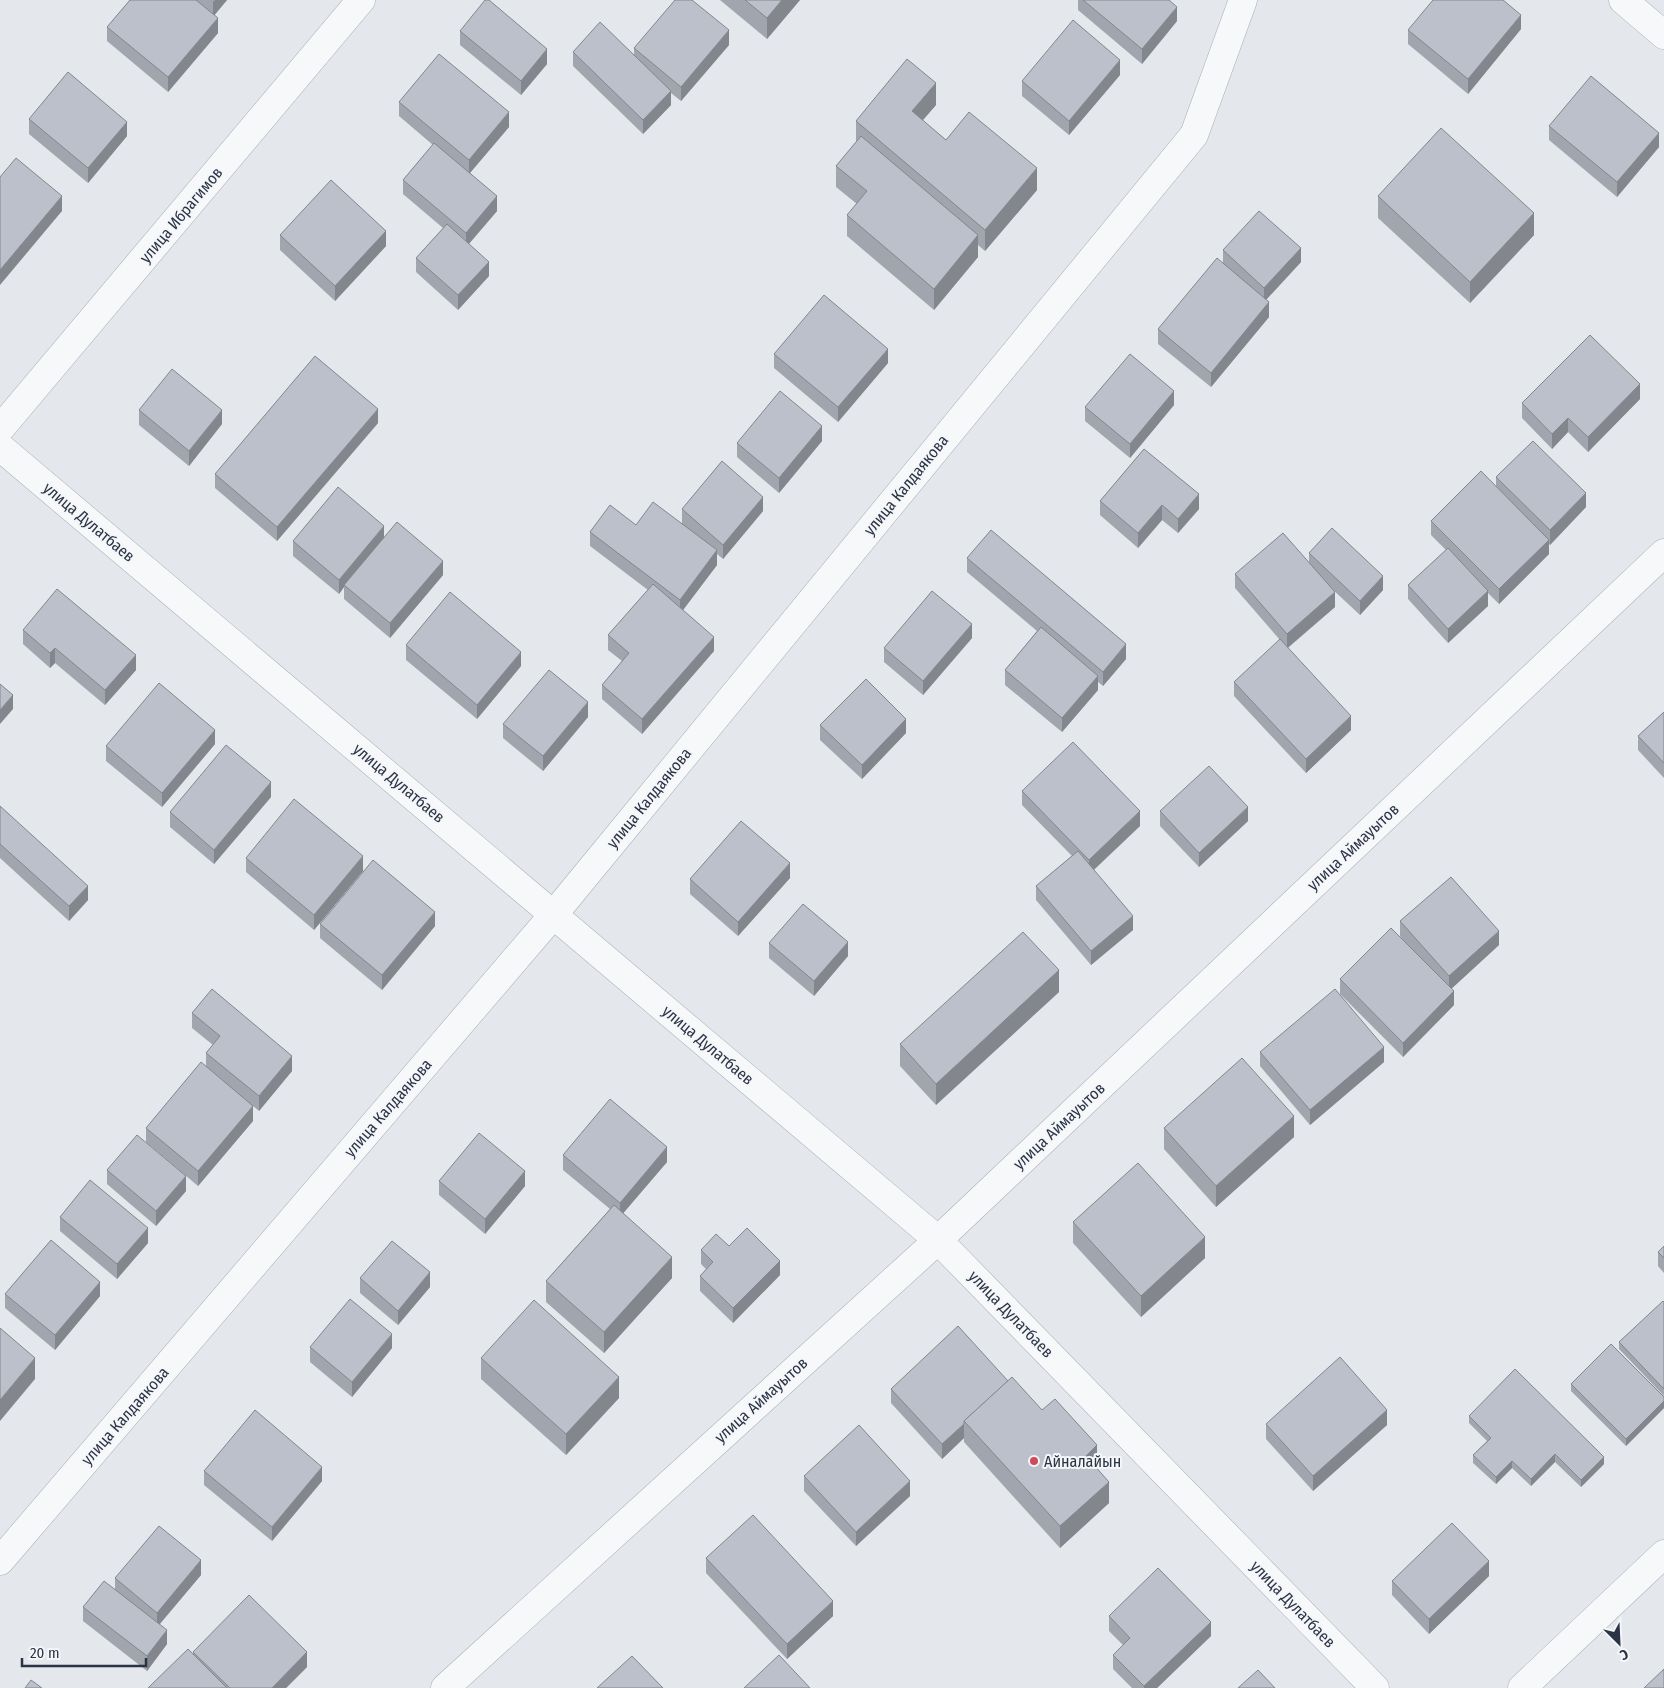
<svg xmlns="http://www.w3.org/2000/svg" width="1664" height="1688" viewBox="0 0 1664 1688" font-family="'Fira Sans Condensed',sans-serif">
	<rect width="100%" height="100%" fill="#e4e7ec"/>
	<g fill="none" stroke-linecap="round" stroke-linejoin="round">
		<g stroke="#a9aeb7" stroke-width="29">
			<g id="minor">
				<polyline points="1623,0 1664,35"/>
				<polyline points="0,429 361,0"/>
				<polyline points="0,447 938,1240 1375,1688"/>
				<polyline points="0,1561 554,914 1194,135 1243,0"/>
				<polyline points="445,1688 938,1240 1664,553"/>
				<polyline points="1522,1688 1664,1554"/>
			</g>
		</g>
		<use href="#minor" stroke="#f7f8fa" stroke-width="28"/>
	</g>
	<g fill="#a1a5ae">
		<polygon points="130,0 227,0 214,15 218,33 168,92 107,41 107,27"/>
		<polygon points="720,0 800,0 767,39"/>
		<polygon points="1078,0 1169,0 1177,21 1142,64 1078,10"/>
		<polygon points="1521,29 1468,94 1408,44 1408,30"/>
		<polygon points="460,31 547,64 521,95 460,45"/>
		<polygon points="729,45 681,101 671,93 671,105 643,134 573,66 573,52 634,55 634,48"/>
		<polygon points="1120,75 1069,135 1022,96 1022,81"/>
		<polygon points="399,102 509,127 470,173 497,211 469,244 489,276 458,310 416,272 416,258 443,228 403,194 403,180 433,145 399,116"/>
		<polygon points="936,105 922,120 946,140 1037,190 985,251 978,245 978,257 934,310 847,236 847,215 857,204 836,187 836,166 856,142 856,121"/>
		<polygon points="29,119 127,136 88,183 29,134"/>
		<polygon points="1549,126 1659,147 1617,197 1549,140"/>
		<polygon points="1378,196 1534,235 1470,303 1378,218"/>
		<polygon points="280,235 386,246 335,301 280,250"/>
		<polygon points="1223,250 1301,262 1266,300 1269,317 1211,387 1158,344 1158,329 1223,263"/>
		<polygon points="774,354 888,363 838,422 774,368"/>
		<polygon points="1640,399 1588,452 1568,432 1552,449 1522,418 1522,403"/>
		<polygon points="1174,405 1130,458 1085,421 1085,407"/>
		<polygon points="139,410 222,424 189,466 139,425"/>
		<polygon points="378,423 277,541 215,488 215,474"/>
		<polygon points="822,441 779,493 737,457 737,443"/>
		<polygon points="1144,449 1199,509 1178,533 1162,520 1138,548 1100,515 1100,501"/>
		<polygon points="1496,477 1586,507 1550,545 1549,544 1549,554 1499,604 1488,593 1488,606 1448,643 1408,599 1408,585 1446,550 1431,535 1431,521 1496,486"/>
		<polygon points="682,509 763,511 723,559 717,554 717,565 683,610 714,651 642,734 602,699 602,685 622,661 608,650 608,635 648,590 590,546 590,532 636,525 682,523"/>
		<polygon points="384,537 443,575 390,638 344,599 344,587 339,594 293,556 293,541"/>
		<polygon points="1309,553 1383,590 1360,615 1330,587 1335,607 1288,648 1351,730 1306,773 1234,696 1234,682 1280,640 1235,588 1235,574 1309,563"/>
		<polygon points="967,558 1126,659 1103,686 1098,682 1098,690 1062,732 1005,685 1005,670 1037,631 967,572"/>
		<polygon points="23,630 136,670 105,705 55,663 50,668 23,644"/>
		<polygon points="972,638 923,695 884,662 884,648"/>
		<polygon points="406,645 521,666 477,719 406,660"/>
		<polygon points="1664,712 1664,778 1638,750 1638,736"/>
		<polygon points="588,717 543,771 503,738 503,724"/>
		<polygon points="820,725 906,733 862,779 820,740"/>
		<polygon points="215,744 162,807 106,761 106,746"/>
		<polygon points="1022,791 1140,826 1094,870 1133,930 1091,965 1036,900 1036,886 1072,856 1022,805"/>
		<polygon points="271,797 214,864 170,827 170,812"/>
		<polygon points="0,806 88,900 69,921 0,858"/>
		<polygon points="1160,811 1248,821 1199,867 1160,826"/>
		<polygon points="246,858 363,871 314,930 246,872"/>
		<polygon points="790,878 738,936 690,894 690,879"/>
		<polygon points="1400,921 1499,945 1452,988 1454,1005 1403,1057 1340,994 1340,979 1409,947 1400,936"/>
		<polygon points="320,924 435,926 382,990 320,938"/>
		<polygon points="769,943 848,956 814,996 769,958"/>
		<polygon points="1059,992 936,1105 900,1066 900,1044"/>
		<polygon points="192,1013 292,1071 259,1111 253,1106 253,1121 198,1186 146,1142 146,1128 206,1067 206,1053 213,1045 192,1028"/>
		<polygon points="1260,1052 1384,1062 1310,1125 1260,1066"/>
		<polygon points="1164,1128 1294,1137 1216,1207 1164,1149"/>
		<polygon points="563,1155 667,1162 623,1213 672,1278 604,1353 546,1302 546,1281 610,1209 563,1170"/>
		<polygon points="107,1170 186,1191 156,1226 107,1184"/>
		<polygon points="439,1181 525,1186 485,1234 439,1195"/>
		<polygon points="60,1217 148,1243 117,1279 60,1231"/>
		<polygon points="1073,1222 1205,1258 1141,1317 1073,1243"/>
		<polygon points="729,1246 780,1275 733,1323 700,1291 700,1276 706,1269 701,1264 701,1250"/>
		<polygon points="1664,1246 1664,1273 1658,1266 1658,1252"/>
		<polygon points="360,1278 430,1287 398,1325 360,1293"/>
		<polygon points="5,1294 100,1296 55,1350 5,1308"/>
		<polygon points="1664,1302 1664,1396 1619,1349 1619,1342"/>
		<polygon points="310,1347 392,1348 352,1397 310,1362"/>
		<polygon points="481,1358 619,1398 566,1455 481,1379"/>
		<polygon points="1008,1381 1042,1410 1097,1466 1096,1468 1109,1503 1060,1548 964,1442 964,1438 942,1459 891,1403 891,1389"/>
		<polygon points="1571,1384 1664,1397 1664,1408 1626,1446 1571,1391"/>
		<polygon points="1469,1416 1604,1464 1581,1487 1555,1462 1531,1486 1512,1468 1496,1484 1473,1463 1473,1455 1487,1441 1469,1423"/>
		<polygon points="1266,1424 1387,1425 1313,1491 1266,1439"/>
		<polygon points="204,1471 322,1481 272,1541 204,1485"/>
		<polygon points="804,1476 910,1496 856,1546 804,1491"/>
		<polygon points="706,1558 833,1616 787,1659 706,1573"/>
		<polygon points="201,1575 160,1624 167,1644 147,1671 83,1621 83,1607 115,1589 115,1578"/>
		<polygon points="1489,1576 1429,1634 1392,1595 1392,1581"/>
		<polygon points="1109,1616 1211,1636 1157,1688 1132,1688 1113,1669 1113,1655 1123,1645 1109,1631"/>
		<polygon points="193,1652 307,1667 286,1688 148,1688 193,1654"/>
	</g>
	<g fill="#83868d">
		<polygon points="215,0 227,0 213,17 213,2"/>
		<polygon points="782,0 800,0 767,39 767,18"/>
		<polygon points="1177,7 1177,21 1142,64 1142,49"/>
		<polygon points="1521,15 1521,29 1468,94 1468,79"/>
		<polygon points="218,18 218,33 168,92 168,77"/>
		<polygon points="729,30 729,45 681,101 681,87"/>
		<polygon points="547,49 547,64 521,95 521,81"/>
		<polygon points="1120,60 1120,75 1069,135 1069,121"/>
		<polygon points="936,83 936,105 912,133 912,111"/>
		<polygon points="671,91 671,105 643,134 643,120"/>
		<polygon points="509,112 509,127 469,174 469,160"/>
		<polygon points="127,122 127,136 88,183 88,168"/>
		<polygon points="1659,133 1659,147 1617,197 1617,182"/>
		<polygon points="1037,168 1037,190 985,251 985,230"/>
		<polygon points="62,196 62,211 0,285 0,270"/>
		<polygon points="497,196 497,211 466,247 466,233"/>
		<polygon points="1534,213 1534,235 1470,303 1470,282"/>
		<polygon points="386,231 386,246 335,301 335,286"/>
		<polygon points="978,235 978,257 934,310 934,289"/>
		<polygon points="1301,248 1301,262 1264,302 1264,288"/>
		<polygon points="489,262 489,276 458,310 458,295"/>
		<polygon points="1269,302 1269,317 1211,387 1211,373"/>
		<polygon points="888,349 888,363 838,422 838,407"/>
		<polygon points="1640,384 1640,399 1588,452 1588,437"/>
		<polygon points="1174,391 1174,405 1130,458 1130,444"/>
		<polygon points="378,409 378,423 277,541 277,527"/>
		<polygon points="222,410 222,424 189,466 189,451"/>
		<polygon points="1568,418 1568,432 1552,449 1552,434"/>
		<polygon points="822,426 822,441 779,493 779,478"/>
		<polygon points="1586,493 1586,507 1550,545 1550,530"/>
		<polygon points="1199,494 1199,509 1178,533 1178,519"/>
		<polygon points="763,497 763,511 723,559 723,545"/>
		<polygon points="1162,505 1162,520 1138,548 1138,533"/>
		<polygon points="384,526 384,540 344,585 344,587 339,594 339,580"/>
		<polygon points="1549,540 1549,554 1499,604 1499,589"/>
		<polygon points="717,550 717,565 680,614 680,600"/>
		<polygon points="443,561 443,575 390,638 390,623"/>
		<polygon points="1383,576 1383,590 1360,615 1360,601"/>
		<polygon points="1488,591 1488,606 1448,643 1448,629"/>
		<polygon points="1335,592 1335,607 1287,648 1287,634"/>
		<polygon points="972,624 972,638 923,695 923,681"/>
		<polygon points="714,637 714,651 642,734 642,719"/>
		<polygon points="1126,644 1126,659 1103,686 1103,672"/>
		<polygon points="55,648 55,663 50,668 50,653"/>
		<polygon points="521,652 521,666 477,719 477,705"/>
		<polygon points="136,655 136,670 105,705 105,690"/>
		<polygon points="1098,676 1098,690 1062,732 1062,718"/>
		<polygon points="13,695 13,709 0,724 0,710"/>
		<polygon points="588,702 588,717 543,771 543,756"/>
		<polygon points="1351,716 1351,730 1306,773 1306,759"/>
		<polygon points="906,719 906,733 862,779 862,765"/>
		<polygon points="215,730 215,744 162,807 162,793"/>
		<polygon points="271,782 271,797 214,864 214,850"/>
		<polygon points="1248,807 1248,821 1199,867 1199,853"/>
		<polygon points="1140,811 1140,826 1089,874 1089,860"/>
		<polygon points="363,856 363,871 314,930 314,915"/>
		<polygon points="790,863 790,878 738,936 738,922"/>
		<polygon points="88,886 88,900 69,921 69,906"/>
		<polygon points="435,912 435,926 382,990 382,975"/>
		<polygon points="1133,916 1133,930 1091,965 1091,951"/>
		<polygon points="1499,931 1499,945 1449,991 1449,976"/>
		<polygon points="848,942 848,956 814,996 814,981"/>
		<polygon points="1059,970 1059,992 936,1105 936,1084"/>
		<polygon points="1454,991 1454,1005 1403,1057 1403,1043"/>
		<polygon points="1384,1047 1384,1062 1310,1125 1310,1110"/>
		<polygon points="292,1056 292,1071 259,1111 259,1096"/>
		<polygon points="253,1106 253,1121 198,1186 198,1171"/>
		<polygon points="1294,1116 1294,1137 1216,1207 1216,1186"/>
		<polygon points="667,1147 667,1162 620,1217 620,1203"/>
		<polygon points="525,1171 525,1186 485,1234 485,1219"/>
		<polygon points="186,1176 186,1191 156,1226 156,1211"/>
		<polygon points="148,1228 148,1243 117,1279 117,1264"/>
		<polygon points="1205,1237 1205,1258 1141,1317 1141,1296"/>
		<polygon points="672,1257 672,1278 604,1353 604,1332"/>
		<polygon points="780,1261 780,1275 733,1323 733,1308"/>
		<polygon points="430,1272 430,1287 398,1325 398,1311"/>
		<polygon points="100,1282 100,1296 55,1350 55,1335"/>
		<polygon points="392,1334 392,1348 352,1397 352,1382"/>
		<polygon points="35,1358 35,1379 0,1421 0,1400"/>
		<polygon points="619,1377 619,1398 566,1455 566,1434"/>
		<polygon points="1664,1401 1664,1408 1626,1446 1626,1439"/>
		<polygon points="1387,1410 1387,1425 1313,1491 1313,1476"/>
		<polygon points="964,1424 964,1438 942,1459 942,1444"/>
		<polygon points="1097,1445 1097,1466 1086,1477 1086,1456"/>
		<polygon points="1555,1454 1555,1462 1531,1486 1531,1479"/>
		<polygon points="1604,1457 1604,1464 1581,1487 1581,1480"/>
		<polygon points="1512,1461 1512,1468 1496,1484 1496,1477"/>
		<polygon points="322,1467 322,1481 272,1541 272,1527"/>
		<polygon points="910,1481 910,1496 856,1546 856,1532"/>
		<polygon points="1109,1482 1109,1503 1060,1548 1060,1526"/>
		<polygon points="201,1560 201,1575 157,1627 157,1613"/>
		<polygon points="1489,1561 1489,1576 1429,1634 1429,1619"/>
		<polygon points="833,1601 833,1616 787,1659 787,1644"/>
		<polygon points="1211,1622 1211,1636 1157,1688 1144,1688 1144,1686"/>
		<polygon points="167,1630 167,1644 147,1671 147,1656"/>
		<polygon points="307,1652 307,1667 286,1688 272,1688"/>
	</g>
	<g fill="#bbc0ca" stroke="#83868d">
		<polygon points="130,0 196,0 218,18 168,77 107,27"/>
		<polygon points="485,0 489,0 547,49 521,81 460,31"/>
		<polygon points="675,0 692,0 729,30 681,87 634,48"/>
		<polygon points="745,0 782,0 767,18"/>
		<polygon points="1083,0 1169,0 1177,7 1142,49"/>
		<polygon points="1433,0 1503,0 1521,15 1468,79 1408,30"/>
		<polygon points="1073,20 1120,60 1069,121 1022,81"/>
		<polygon points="600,22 671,91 643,120 573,52"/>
		<polygon points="439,54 509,112 469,160 399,102"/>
		<polygon points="907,59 936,83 912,111 946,140 969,112 1037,168 985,230 856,121"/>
		<polygon points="68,72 127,122 88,168 29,119"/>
		<polygon points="1591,76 1659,133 1617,182 1549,126"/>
		<polygon points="1441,128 1534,213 1470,282 1378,196"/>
		<polygon points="861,136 978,235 934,289 847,215 867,191 836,166"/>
		<polygon points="434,143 497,196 466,233 403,180"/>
		<polygon points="16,158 62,196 0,270 0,177"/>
		<polygon points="331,180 386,231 335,286 280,235"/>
		<polygon points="1259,211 1301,248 1264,288 1223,250"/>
		<polygon points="447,224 489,262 458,295 416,258"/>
		<polygon points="1217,258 1269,302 1211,373 1158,329"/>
		<polygon points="824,295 888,349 838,407 774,354"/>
		<polygon points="1590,335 1640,384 1588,437 1568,418 1552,434 1522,403"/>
		<polygon points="1130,354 1174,391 1130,444 1085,407"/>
		<polygon points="315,356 378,409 277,527 215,474"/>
		<polygon points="172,369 222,410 189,451 139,410"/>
		<polygon points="780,391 822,426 779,478 737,443"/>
		<polygon points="1533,441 1586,493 1550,530 1496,477"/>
		<polygon points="1144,449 1199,494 1178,519 1162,505 1138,533 1100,501"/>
		<polygon points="722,461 763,497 723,545 682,509"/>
		<polygon points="1481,471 1549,540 1499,589 1431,521"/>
		<polygon points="338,487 384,526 339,580 293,541"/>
		<polygon points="653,502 717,550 680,600 590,532 610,505 636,525"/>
		<polygon points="397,522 443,561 390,623 344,585"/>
		<polygon points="1332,528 1383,576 1360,601 1309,553"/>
		<polygon points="991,530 1126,644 1103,672 967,558"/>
		<polygon points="1283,533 1335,592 1287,634 1235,574"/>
		<polygon points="1448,548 1488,591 1448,629 1408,585"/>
		<polygon points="653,584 714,637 642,719 602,685 629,653 608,635"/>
		<polygon points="57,589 136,655 105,690 55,648 50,653 23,630"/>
		<polygon points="932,591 972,624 923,681 884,648"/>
		<polygon points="450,592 521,652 477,705 406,645"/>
		<polygon points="1041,627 1098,676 1062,718 1005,670"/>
		<polygon points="1280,639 1351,716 1306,759 1234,682"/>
		<polygon points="549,670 588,702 543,756 503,724"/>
		<polygon points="866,679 906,719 862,765 820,725"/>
		<polygon points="159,683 215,730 162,793 106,746"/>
		<polygon points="0,684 13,695 0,710"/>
		<polygon points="1664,712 1664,763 1638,736"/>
		<polygon points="1073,742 1140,811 1089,860 1022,791"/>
		<polygon points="226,745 271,782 214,850 170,812"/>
		<polygon points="1209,766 1248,807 1199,853 1160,811"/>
		<polygon points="294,799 363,856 314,915 246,858"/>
		<polygon points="0,806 88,886 69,906 0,844"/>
		<polygon points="741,821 790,863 738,922 690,879"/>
		<polygon points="1078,851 1133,916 1091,951 1036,886"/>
		<polygon points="373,860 435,912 382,975 320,924"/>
		<polygon points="1451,877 1499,931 1449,976 1400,921"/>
		<polygon points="803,904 848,942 814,981 769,943"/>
		<polygon points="1391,928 1454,991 1403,1043 1340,979"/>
		<polygon points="1023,932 1059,970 936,1084 900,1044"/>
		<polygon points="212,989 292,1056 259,1096 206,1053 220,1036 192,1013"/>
		<polygon points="1335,989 1384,1047 1310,1110 1260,1052"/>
		<polygon points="1242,1058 1294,1116 1216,1186 1164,1128"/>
		<polygon points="201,1062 253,1106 198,1171 146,1128"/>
		<polygon points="610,1099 667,1147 620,1203 563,1155"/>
		<polygon points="479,1133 525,1171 485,1219 439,1181"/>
		<polygon points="137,1135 186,1176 156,1211 107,1170"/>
		<polygon points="1138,1163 1205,1237 1141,1296 1073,1222"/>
		<polygon points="90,1180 148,1228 117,1264 60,1217"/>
		<polygon points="614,1205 672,1257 604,1332 546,1281"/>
		<polygon points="747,1228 780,1261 733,1308 700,1276 713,1262 701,1250 716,1234 729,1246"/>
		<polygon points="51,1240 100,1282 55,1335 5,1294"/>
		<polygon points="392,1241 430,1272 398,1311 360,1278"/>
		<polygon points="1664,1246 1664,1258 1658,1252"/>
		<polygon points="350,1299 392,1334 352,1382 310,1347"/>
		<polygon points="534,1300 619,1377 566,1434 481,1358"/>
		<polygon points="1663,1301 1664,1302 1664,1389 1619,1342"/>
		<polygon points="958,1326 1008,1381 964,1421 964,1424 942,1444 891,1389"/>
		<polygon points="0,1328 35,1358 0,1400"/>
		<polygon points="1611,1344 1664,1397 1664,1401 1626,1439 1571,1384"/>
		<polygon points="1340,1357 1387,1410 1313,1476 1266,1424"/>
		<polygon points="1515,1369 1604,1457 1581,1480 1555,1454 1531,1479 1512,1461 1496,1477 1473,1455 1491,1438 1469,1416"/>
		<polygon points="1012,1377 1042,1410 1055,1399 1097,1445 1086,1456 1109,1482 1060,1526 964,1421"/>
		<polygon points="255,1410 322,1467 272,1527 204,1471"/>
		<polygon points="859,1425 910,1481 856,1532 804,1476"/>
		<polygon points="753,1515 833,1601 787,1644 706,1558"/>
		<polygon points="1452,1523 1489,1561 1429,1619 1392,1581"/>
		<polygon points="159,1526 201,1560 157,1613 115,1578"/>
		<polygon points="1158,1568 1211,1622 1144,1686 1113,1655 1130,1638 1109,1616"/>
		<polygon points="104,1581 167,1630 147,1656 83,1607"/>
		<polygon points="249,1595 307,1652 272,1688 230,1688 193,1652"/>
		<polygon points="188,1649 227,1688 148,1688"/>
		<polygon points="779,1655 810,1688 744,1688"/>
		<polygon points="632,1656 663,1688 597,1688"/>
		<polygon points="1664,1669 1664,1688 1644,1688"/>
		<polygon points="1258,1670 1275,1688 1238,1688"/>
		<polygon points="31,1680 42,1688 25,1688"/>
	</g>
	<circle fill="#d1495b" stroke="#f4f6f9" stroke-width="2" cx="1034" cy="1461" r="5"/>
	<g text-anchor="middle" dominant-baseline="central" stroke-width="4" stroke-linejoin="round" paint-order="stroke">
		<g font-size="16" fill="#2b3445" stroke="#f4f6f9">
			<text transform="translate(181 215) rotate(-50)">улица Ибрагимов</text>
			<text transform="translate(906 485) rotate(-51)">улица Калдаякова</text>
			<text transform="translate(89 522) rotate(40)">улица Дулатбаев</text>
			<text transform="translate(399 783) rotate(40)">улица Дулатбаев</text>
			<text transform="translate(649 798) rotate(-51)">улица Калдаякова</text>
			<text transform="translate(1353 847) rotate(-43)">улица Аймауытов</text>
			<text transform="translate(708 1045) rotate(40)">улица Дулатбаев</text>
			<text transform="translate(388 1108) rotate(-49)">улица Калдаякова</text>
			<text transform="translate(1059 1126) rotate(-43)">улица Аймауытов</text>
			<text transform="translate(1011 1314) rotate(46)">улица Дулатбаев</text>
			<text transform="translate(761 1400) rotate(-42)">улица Аймауытов</text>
			<text transform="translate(125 1416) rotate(-49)">улица Калдаякова</text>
			<text transform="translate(1293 1604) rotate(46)">улица Дулатбаев</text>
		</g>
		<g font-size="16" fill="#2b3445" stroke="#f4f6f9" text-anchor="start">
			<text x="1044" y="1461">Айналайын</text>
		</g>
	</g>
	<g transform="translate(1619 1643) rotate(156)" stroke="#f4f6f9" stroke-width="4" paint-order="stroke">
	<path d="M0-4L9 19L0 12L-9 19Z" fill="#2b3445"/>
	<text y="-8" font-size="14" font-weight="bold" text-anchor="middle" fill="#2b3445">С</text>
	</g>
	<path d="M22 1658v8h124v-8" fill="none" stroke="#2b3445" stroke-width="2.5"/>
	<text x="30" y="1658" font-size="15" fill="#2b3445" stroke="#f4f6f9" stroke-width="4" paint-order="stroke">20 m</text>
</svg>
